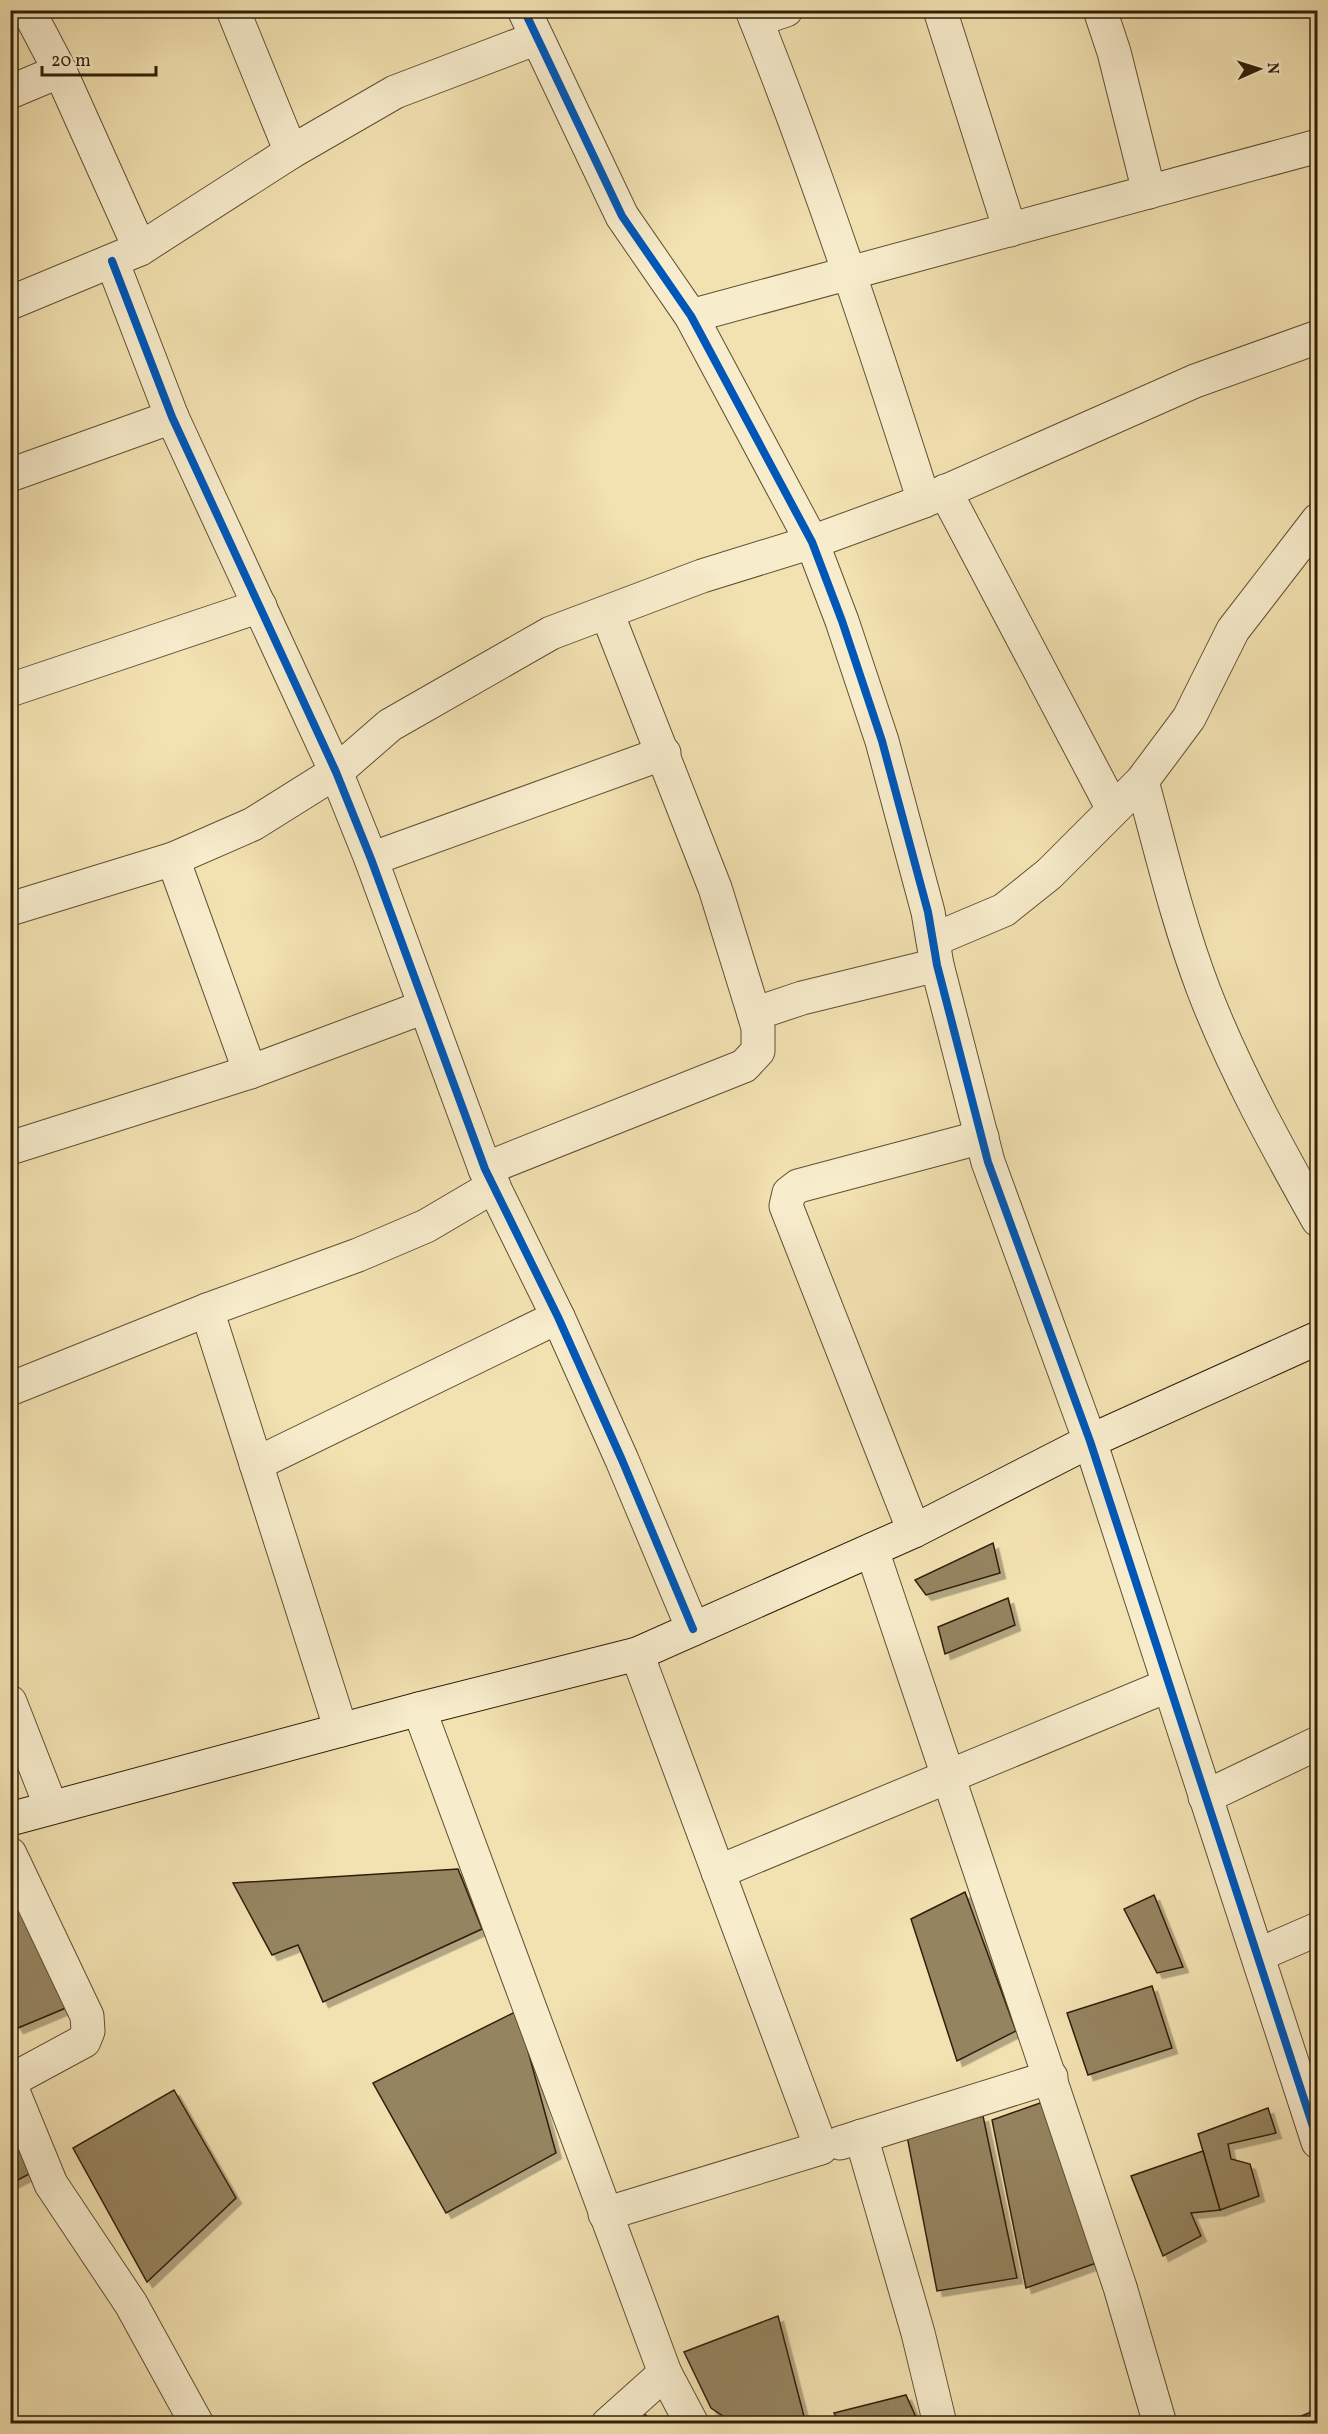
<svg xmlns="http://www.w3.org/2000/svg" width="1328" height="2434" viewBox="0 0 1328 2434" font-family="Vollkorn,serif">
	<defs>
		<filter id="shadow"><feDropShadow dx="5.5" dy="5.5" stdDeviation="0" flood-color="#0004"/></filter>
	</defs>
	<rect width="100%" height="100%" fill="#f2e1b1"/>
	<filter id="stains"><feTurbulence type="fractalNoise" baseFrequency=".00333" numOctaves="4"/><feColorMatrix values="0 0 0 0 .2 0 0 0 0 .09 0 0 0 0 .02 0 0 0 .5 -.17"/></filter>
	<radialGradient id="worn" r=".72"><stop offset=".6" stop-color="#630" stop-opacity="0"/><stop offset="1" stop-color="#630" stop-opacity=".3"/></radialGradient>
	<g fill="#958460" stroke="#301f08" stroke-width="1.5" filter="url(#shadow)">
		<polygon points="993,1543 1000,1573 926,1595 915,1580"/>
		<polygon points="1008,1598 1015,1625 945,1654 938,1627"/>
		<polygon points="458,1869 482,1929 323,2002 298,1945 272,1955 233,1883"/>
		<polygon points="965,1892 1016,2031 957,2061 911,1919"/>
		<polygon points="1154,1895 1183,1967 1157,1973 1124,1909"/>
		<polygon points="24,1905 73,2005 18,2028 10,2016 10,1914"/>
		<polygon points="1152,1986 1172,2048 1088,2075 1067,2013"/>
		<polygon points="517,2011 556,2153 446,2213 373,2083"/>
		<polygon points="174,2090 236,2198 147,2282 73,2148"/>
		<polygon points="1043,2102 1099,2262 1026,2288 992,2120"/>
		<polygon points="1268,2108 1276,2133 1228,2144 1231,2159 1250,2164 1259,2196 1220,2210 1198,2134"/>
		<polygon points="983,2116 1017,2278 937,2291 907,2136"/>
		<polygon points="10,2126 37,2170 10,2184"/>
		<polygon points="1203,2151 1220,2210 1191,2213 1201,2236 1163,2256 1131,2176"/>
		<polygon points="778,2316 806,2424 735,2424 711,2408 684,2352"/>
		<polygon points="906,2395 919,2424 840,2424 834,2413"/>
		<polygon points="640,2409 653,2424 629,2424"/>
		<polygon points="1311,2412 1314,2424 1282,2424"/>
	</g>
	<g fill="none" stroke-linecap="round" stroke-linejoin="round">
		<g stroke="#605032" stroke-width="35">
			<g id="street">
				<polyline points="28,10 60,71 140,249"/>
				<polyline points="233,10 291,152"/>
				<polyline points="524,10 622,216 691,316 812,542 842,621 882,741 928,912 937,965 988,1162 1090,1441 1318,2142"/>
				<path d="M752,10C817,172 871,335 924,501"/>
				<polyline points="940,10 1010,230"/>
				<polyline points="1100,10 1114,52 1149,192"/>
				<polyline points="756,20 786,10"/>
				<polyline points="10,92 60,71"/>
				<polyline points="112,261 172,417 336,772 371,859 485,1169 558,1317 622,1460 693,1629"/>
				<polyline points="10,303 140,249 291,152 395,92 537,38"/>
				<polyline points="691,316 1318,146"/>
				<polyline points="10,475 172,417"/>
				<polyline points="945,491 1113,809"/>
				<polyline points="607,613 715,888 754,1014 802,998 937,965"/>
				<polyline points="10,690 260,606"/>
				<path d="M1142,781C1161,851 1178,923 1204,991C1235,1071 1276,1145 1318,1220"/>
				<polyline points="173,859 250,1072"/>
				<polyline points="371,859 664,753"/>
				<polyline points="10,909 173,859 253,824 336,772 390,725 551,633 702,576 812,542 924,501 1195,381 1318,337"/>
				<polyline points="933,940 1004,910 1049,874 1142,781 1189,718 1233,630 1318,520"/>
				<polyline points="10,1148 250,1072 424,1007"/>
				<polyline points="485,1169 744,1066 758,1051 758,1028 754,1014"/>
				<polyline points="207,1310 341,1730"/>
				<polyline points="10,1389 207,1310 358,1255 426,1226 494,1186"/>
				<polyline points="256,1464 558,1317"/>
				<polyline points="914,1531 786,1206 789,1193 798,1186 982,1137"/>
				<polyline points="872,1550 1120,2287 1160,2424"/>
				<polyline points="10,1702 51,1807"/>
				<polyline points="419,1709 665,2373 692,2424"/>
				<polyline points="1205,1797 1318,1743"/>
				<polyline points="10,1854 87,2016 88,2031 84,2041 10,2081"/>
				<polyline points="718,1872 1169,1685"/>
				<polyline points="1258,1955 1318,1929"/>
				<polyline points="10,2084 51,2184 131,2304 197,2424"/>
				<polyline points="861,2136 918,2333 940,2424"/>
				<polyline points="840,2143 1051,2077"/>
				<polyline points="605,2214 821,2148 637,1654"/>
				<polyline points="608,2424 665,2373"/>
			</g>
		</g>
		<g stroke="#301f08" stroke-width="35">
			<polyline id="secondary" points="10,1819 419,1709 637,1654 914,1531 1090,1441 1318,1338"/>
		</g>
		<use href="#street" stroke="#f7eccc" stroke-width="33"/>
		<use href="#secondary" stroke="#f7eccc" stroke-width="33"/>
		<g stroke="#f7eccc" stroke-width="11">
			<g id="cycleway">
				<polyline points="524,10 622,216 691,316 812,542 842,621 882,741 928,912 937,965 988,1162 1090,1441 1318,2142"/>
				<polyline points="112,261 172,417 336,772 371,859 485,1169 558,1317 622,1460 693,1629"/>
			</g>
		</g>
		<use href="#cycleway" stroke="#0057b8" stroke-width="8"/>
	</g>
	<rect width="1328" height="2434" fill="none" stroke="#f2e1b1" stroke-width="36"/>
	<rect x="12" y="12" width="1304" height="2410" fill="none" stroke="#301f08" stroke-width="3"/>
	<rect x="18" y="18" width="1292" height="2398" fill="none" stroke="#301f08" stroke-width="1.5"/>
	<g transform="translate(1259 69) rotate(87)" stroke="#f7eccc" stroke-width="4.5" paint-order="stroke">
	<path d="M0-4.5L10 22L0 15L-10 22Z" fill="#301f08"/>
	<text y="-9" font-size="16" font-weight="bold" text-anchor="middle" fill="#301f08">N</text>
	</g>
	<path d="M42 66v9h114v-9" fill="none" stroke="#301f08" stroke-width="3"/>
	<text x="51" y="66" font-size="18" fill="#301f08" stroke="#f7eccc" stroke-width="4.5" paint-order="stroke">20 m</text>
	<rect width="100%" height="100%" filter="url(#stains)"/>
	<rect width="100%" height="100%" fill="url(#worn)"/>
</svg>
